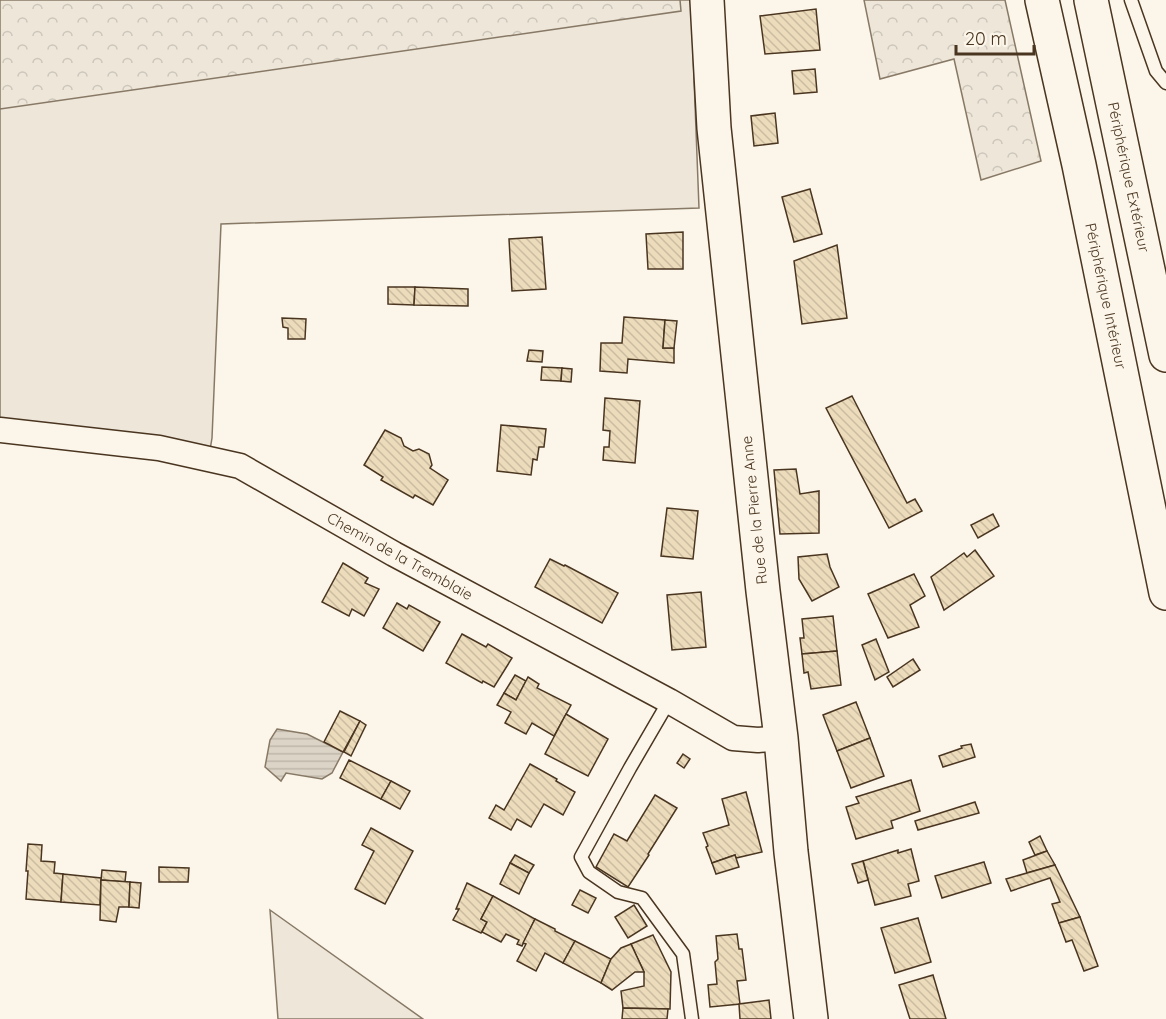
<svg xmlns="http://www.w3.org/2000/svg" width="1166" height="1019" viewBox="0 0 1166 1019" font-family="Quicksand,sans-serif">
	<defs>
		<pattern id="forest-crowns" width="20" height="18" patternUnits="userSpaceOnUse" patternTransform="scale(1.5)"><rect width="20" height="18" fill="#ede6d9"/><path d="M2 6a3 3 0 1 1 6 0M12 15a3 3 0 1 1 6 0" fill="none" stroke="#cdc6ba"/></pattern>
		<pattern id="water-rules" width="6" height="5" patternUnits="userSpaceOnUse" patternTransform="scale(1.5)"><rect width="6" height="5" fill="#dcd4c6"/><path d="M0 2.5h6" fill="none" stroke="#beb7aa"/></pattern>
		<pattern id="building-back-hatch" width="6" height="6" patternUnits="userSpaceOnUse" patternTransform="scale(1.5)"><rect width="6" height="6" fill="#ecdcbc"/><path d="M-1 5l2 2M0 0l6 6M5-1l2 2" fill="none" stroke="#ccbda1"/></pattern>
	</defs>
	<rect width="100%" height="100%" fill="#fbf6e9"/>
	<g fill="#ede6d9" stroke="#887966" stroke-width="1.5">
		<polygon points="0,0 691,0 699,208 221,224 212,438 210,450 0,437"/>
		<polygon points="270,910 423,1019 278,1019"/>
	</g>
	<g fill="url(#forest-crowns)" stroke="#887966" stroke-width="1.5">
		<polygon points="0,0 680,0 681,11 0,109"/>
		<polygon points="864,0 1005,0 1041,161 981,180 954,59 880,79"/>
	</g>
	<polygon fill="url(#water-rules)" stroke="#887966" stroke-width="1.5" points="277,729 307,734 343,752 332,773 322,779 286,773 281,781 265,767 270,740"/>
	<g fill="url(#building-back-hatch)" stroke="#4a3520" stroke-width="1.5">
		<polygon points="816,9 820,50 765,54 760,16"/>
		<polygon points="815,69 817,92 794,94 792,71"/>
		<polygon points="775,113 778,143 754,146 751,116"/>
		<polygon points="810,189 822,234 794,242 782,197"/>
		<polygon points="683,232 683,269 648,269 646,234"/>
		<polygon points="542,237 546,289 512,291 509,239"/>
		<polygon points="837,245 847,318 802,324 794,261"/>
		<polygon points="388,287 415,287 414,305 388,304"/>
		<polygon points="415,287 468,289 468,306 414,305"/>
		<polygon points="624,317 665,320 663,348 674,348 674,363 628,359 627,373 600,371 601,343 622,343"/>
		<polygon points="282,318 306,319 305,339 288,339 288,328 283,327"/>
		<polygon points="665,320 677,321 674,348 663,348"/>
		<polygon points="529,350 543,351 542,362 527,361"/>
		<polygon points="542,367 562,368 561,381 541,380"/>
		<polygon points="562,368 572,369 571,382 561,381"/>
		<polygon points="852,396 907,503 915,499 922,511 889,528 826,408"/>
		<polygon points="605,398 640,401 635,463 603,460 604,447 609,447 610,431 603,430"/>
		<polygon points="501,425 546,429 544,447 539,447 537,460 533,459 531,475 497,471"/>
		<polygon points="385,430 401,438 404,446 413,451 419,449 429,454 432,465 430,468 448,480 433,505 415,495 413,498 381,480 383,477 364,465"/>
		<polygon points="796,469 800,494 819,491 819,533 780,534 774,470"/>
		<polygon points="667,508 698,511 693,559 661,556"/>
		<polygon points="993,514 999,526 978,538 971,525"/>
		<polygon points="975,550 994,576 944,610 931,577 964,553 967,557"/>
		<polygon points="827,554 830,567 839,587 812,601 799,579 798,557"/>
		<polygon points="550,559 564,566 565,565 618,593 602,623 535,587"/>
		<polygon points="343,563 368,578 365,583 379,589 364,616 352,609 349,616 322,602"/>
		<polygon points="914,574 925,596 910,605 919,627 888,638 868,594"/>
		<polygon points="701,592 706,647 672,650 667,595"/>
		<polygon points="397,603 407,609 409,605 440,622 423,651 383,628"/>
		<polygon points="833,616 837,651 802,654 800,638 804,638 802,619"/>
		<polygon points="462,634 486,647 488,644 512,658 494,687 483,681 482,683 446,663"/>
		<polygon points="876,639 889,672 875,680 862,645"/>
		<polygon points="837,651 841,685 811,689 808,672 804,673 802,654"/>
		<polygon points="913,659 920,670 893,687 887,677"/>
		<polygon points="515,675 526,681 516,700 504,693"/>
		<polygon points="528,677 539,684 537,688 571,705 554,736 532,723 526,734 505,723 511,712 497,705 504,693 516,700"/>
		<polygon points="856,702 870,738 837,751 823,715"/>
		<polygon points="340,711 360,721 343,752 324,742"/>
		<polygon points="566,714 608,739 588,776 545,754"/>
		<polygon points="360,721 366,725 351,756 344,752"/>
		<polygon points="870,738 884,776 851,788 837,751"/>
		<polygon points="971,744 975,757 943,767 939,756 962,748 961,746"/>
		<polygon points="683,754 690,759 684,768 677,763"/>
		<polygon points="349,760 391,781 381,799 340,778"/>
		<polygon points="530,764 557,779 556,781 575,792 563,815 544,804 531,827 517,819 511,830 489,818 496,805 504,810"/>
		<polygon points="911,780 920,811 891,821 893,828 856,839 846,807 859,803 856,797"/>
		<polygon points="391,781 410,791 400,809 381,799"/>
		<polygon points="746,792 762,852 736,858 735,855 712,863 706,847 708,846 703,833 729,825 722,799"/>
		<polygon points="655,795 677,808 648,854 649,855 628,887 596,867 614,834 627,841"/>
		<polygon points="975,802 979,813 918,830 915,821"/>
		<polygon points="371,828 413,851 385,904 355,889 374,851 362,845"/>
		<polygon points="1040,836 1047,851 1035,855 1029,842"/>
		<polygon points="28,844 42,845 41,861 55,862 54,873 63,874 61,902 26,899 28,871 26,871"/>
		<polygon points="911,849 919,881 908,884 911,896 875,905 863,861 898,850 898,853"/>
		<polygon points="1047,851 1055,865 1027,873 1023,860"/>
		<polygon points="515,855 534,865 529,873 510,863"/>
		<polygon points="735,855 739,867 716,874 712,863"/>
		<polygon points="863,861 868,880 858,883 852,864"/>
		<polygon points="984,862 991,883 942,898 935,876"/>
		<polygon points="510,863 529,873 519,894 500,884"/>
		<polygon points="1055,865 1080,917 1059,923 1052,904 1060,902 1050,878 1011,891 1006,879"/>
		<polygon points="159,867 189,868 188,882 159,882"/>
		<polygon points="102,870 126,872 125,882 101,880"/>
		<polygon points="63,874 101,878 100,905 61,902"/>
		<polygon points="101,880 130,882 129,907 119,907 116,922 100,920"/>
		<polygon points="130,882 141,883 139,908 129,907"/>
		<polygon points="467,883 493,896 481,919 487,922 481,933 453,920 459,909 456,909"/>
		<polygon points="580,890 596,898 588,913 572,905"/>
		<polygon points="493,896 535,919 522,946 517,944 519,940 506,934 501,942 482,932 487,922 481,919"/>
		<polygon points="634,905 647,926 628,938 615,917"/>
		<polygon points="1080,917 1098,966 1084,971 1072,940 1066,942 1059,923"/>
		<polygon points="918,918 931,962 895,973 881,928"/>
		<polygon points="535,919 555,929 555,931 575,941 563,963 545,953 536,971 517,961 526,944 523,943"/>
		<polygon points="737,934 739,949 742,949 746,980 737,981 740,1004 710,1007 708,985 717,984 715,962 718,959 716,936"/>
		<polygon points="653,935 671,972 670,1009 623,1008 621,991 644,986 644,972 631,944"/>
		<polygon points="575,941 611,959 601,983 563,963"/>
		<polygon points="631,944 644,972 635,972 612,990 601,983 611,959 621,948"/>
		<polygon points="933,975 946,1019 910,1019 899,985"/>
		<polygon points="769,1000 771,1019 740,1019 739,1004"/>
		<polygon points="623,1008 668,1009 667,1019 622,1019"/>
	</g>
	<g fill="none" stroke-linecap="round" stroke-linejoin="round">
		<g stroke="#4a3520" stroke-width="15">
			<g id="lane">
				<polyline points="1131,0 1156,71 1166,83"/>
				<polyline points="669,701 630,768 581,857 589,872 618,892 642,898 683,954 692,1019"/>
			</g>
		</g>
		<g stroke="#4a3520" stroke-width="27">
			<polyline id="street" points="0,430 159,448 240,466 394,554 669,701 733,738 758,740 781,738"/>
		</g>
		<g stroke="#4a3520" stroke-width="36">
			<polyline id="secondary" points="707,0 714,128 763,591 781,738 791,852 811,1019"/>
		</g>
		<g stroke="#4a3520" stroke-width="36">
			<g id="highway">
				<polyline points="1042,0 1079,165 1166,593"/>
				<polyline points="1091,0 1166,355"/>
			</g>
		</g>
		<use href="#lane" stroke="#fbf6e9" stroke-width="12"/>
		<use href="#street" stroke="#fbf6e9" stroke-width="24"/>
		<use href="#secondary" stroke="#fbf6e9" stroke-width="33"/>
		<use href="#highway" stroke="#fbf6e9" stroke-width="33"/>
	</g>
	<g text-anchor="middle" dominant-baseline="central" stroke-width="4.5" stroke-linejoin="round" paint-order="stroke">
		<g font-size="15" fill="#4a3520" stroke="#fbf6e9">
			<text transform="translate(1129 177) rotate(78)">Périphérique Extérieur</text>
			<text transform="translate(1106 296) rotate(78)">Périphérique Intérieur</text>
			<text transform="translate(754 510) rotate(-96)">Rue de la Pierre Anne</text>
			<text transform="translate(400 556) rotate(29)">Chemin de la Tremblaie</text>
		</g>
	</g>
	<path d="M956 45v9h78v-9" fill="none" stroke="#4a3520" stroke-width="3"/>
	<text x="965" y="45" font-size="18" fill="#4a3520" stroke="#fbf6e9" stroke-width="4.5" paint-order="stroke">20 m</text>
</svg>
